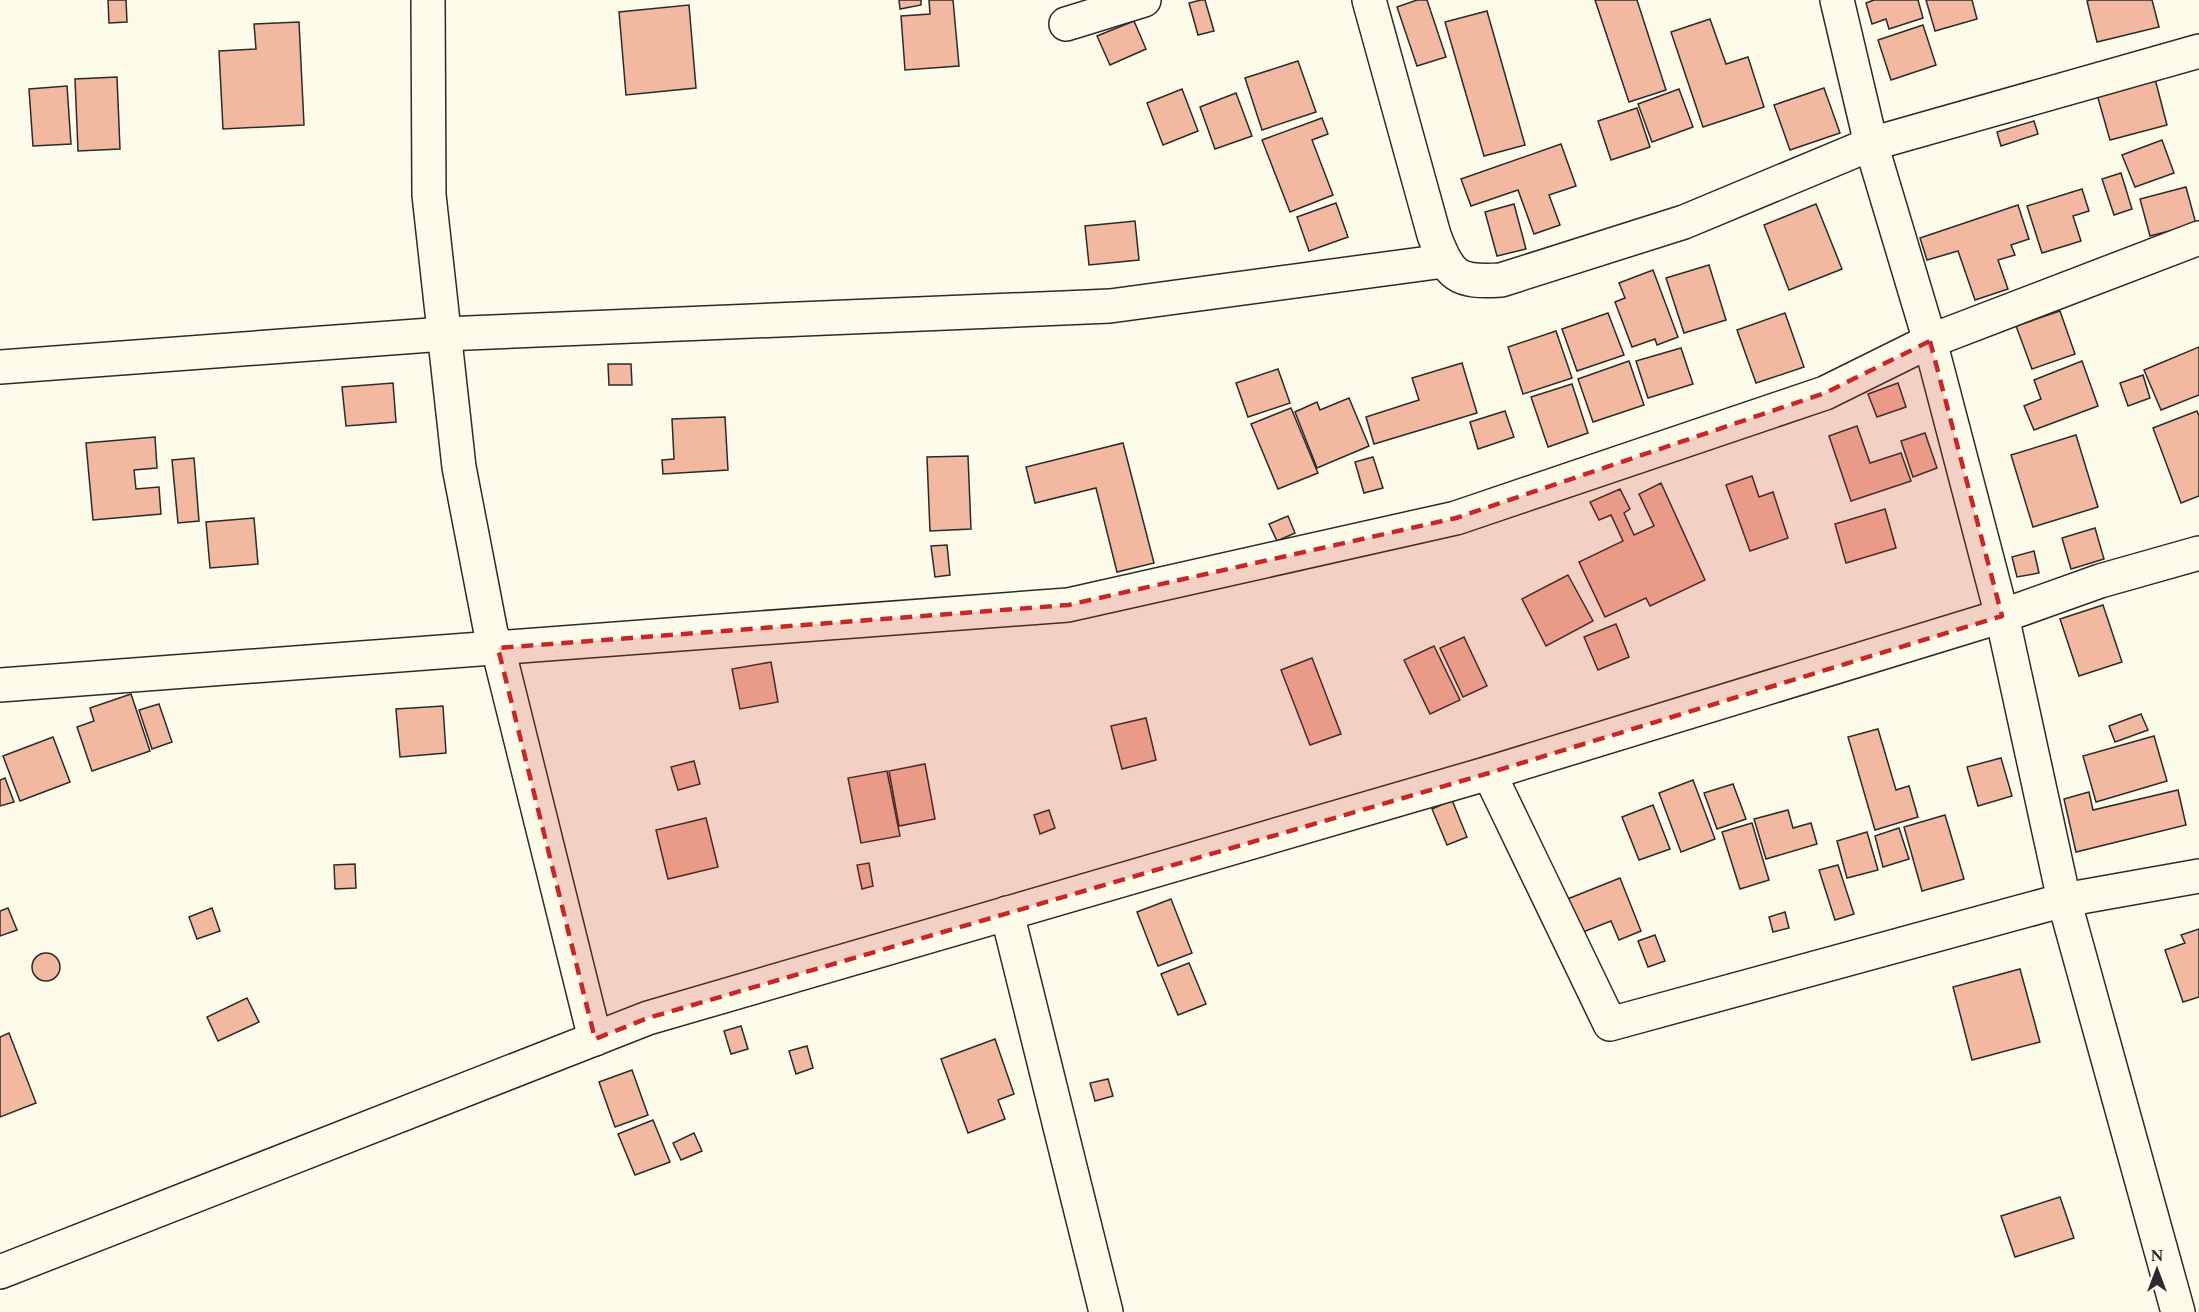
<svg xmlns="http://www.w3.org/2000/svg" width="2199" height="1312" viewBox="0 0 2199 1312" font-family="Spectral,serif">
	<rect width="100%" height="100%" fill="#fdfbea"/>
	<g fill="#f2b8a0" stroke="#2b2b2b" stroke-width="1.5">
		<polygon points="108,0 126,0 127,22 109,23"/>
		<polygon points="899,0 921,0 921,5 900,9"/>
		<polygon points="929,0 953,0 959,66 905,70 901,16 930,14"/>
		<polygon points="1201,0 1205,0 1214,31 1198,35 1189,3"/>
		<polygon points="1417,0 1427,0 1446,57 1417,66 1397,7"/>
		<polygon points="1595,0 1637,0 1666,90 1629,102"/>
		<polygon points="1874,0 1918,0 1923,18 1889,29 1886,19 1872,24 1866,3"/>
		<polygon points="1926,0 1972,0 1977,19 1935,31"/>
		<polygon points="2090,0 2152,0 2159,27 2097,42 2087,1"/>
		<polygon points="689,5 696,88 626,95 619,12"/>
		<polygon points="1487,11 1525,145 1484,156 1445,22"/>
		<polygon points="1710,19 1726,64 1748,57 1764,107 1703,127 1671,32"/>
		<polygon points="1134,21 1146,49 1110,65 1097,36"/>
		<polygon points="299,22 304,125 223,129 219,51 256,49 254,24"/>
		<polygon points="1923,25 1936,65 1891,80 1878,40"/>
		<polygon points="1298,61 1316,112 1262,130 1245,78"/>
		<polygon points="2154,75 2167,125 2110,140 2096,91"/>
		<polygon points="117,77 120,149 78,151 75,79"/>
		<polygon points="67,86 71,144 33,146 29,89"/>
		<polygon points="1824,88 1840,133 1790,150 1774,105"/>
		<polygon points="1182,89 1198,131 1163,145 1147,103"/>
		<polygon points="1679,89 1693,127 1652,142 1638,104"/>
		<polygon points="1236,93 1252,136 1215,149 1200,107"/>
		<polygon points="1637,108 1650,147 1611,160 1598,121"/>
		<polygon points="1322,118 1328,134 1312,140 1333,195 1290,212 1262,140"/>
		<polygon points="2034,121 2038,134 2001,146 1997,132"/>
		<polygon points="2162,140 2174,173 2135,187 2122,155"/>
		<polygon points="1561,144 1576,186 1549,195 1560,225 1534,234 1518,190 1471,206 1461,179"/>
		<polygon points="2121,173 2132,209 2114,215 2102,179"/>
		<polygon points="2186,187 2196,224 2150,236 2140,199"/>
		<polygon points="2082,189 2089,211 2073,216 2081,241 2042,253 2027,206"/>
		<polygon points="1336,203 1348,237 1309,251 1297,217"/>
		<polygon points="1514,204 1526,249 1497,256 1485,212"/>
		<polygon points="1816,204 1842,269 1789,290 1764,225"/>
		<polygon points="2018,205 2029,239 2011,245 2015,255 1998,260 2008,289 1975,300 1958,251 1927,260 1920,238"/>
		<polygon points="1135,221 1139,260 1089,265 1085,226"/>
		<polygon points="1709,265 1726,320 1684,333 1666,278"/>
		<polygon points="1653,270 1678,337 1657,345 1655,339 1632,347 1615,302 1625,298 1619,283"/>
		<polygon points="2060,311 2075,354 2032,369 2016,326"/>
		<polygon points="1608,313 1624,355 1577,371 1562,329"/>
		<polygon points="1785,313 1804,367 1756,383 1737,330"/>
		<polygon points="1556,331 1572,378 1523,394 1508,347"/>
		<polygon points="2199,347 2199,395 2161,410 2144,370"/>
		<polygon points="1681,348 1693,384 1648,398 1636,361"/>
		<polygon points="1629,361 1644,405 1593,422 1578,379"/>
		<polygon points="2082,361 2098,406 2034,430 2024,406 2041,399 2034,380"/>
		<polygon points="1462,363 1477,413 1374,444 1366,417 1419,400 1412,378"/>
		<polygon points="608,364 631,364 632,385 609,385"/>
		<polygon points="1278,369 1290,403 1248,417 1236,383"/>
		<polygon points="2143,375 2150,398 2128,406 2120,383"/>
		<polygon points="393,383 396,422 346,426 342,387"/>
		<polygon points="1898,383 1906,407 1877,417 1868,394"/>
		<polygon points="1572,384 1588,433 1548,447 1531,397"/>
		<polygon points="1349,398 1369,446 1317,468 1295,412 1317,402 1320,410"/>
		<polygon points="1291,408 1318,473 1278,489 1251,424"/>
		<polygon points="1505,411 1514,437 1478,449 1470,422"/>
		<polygon points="2197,411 2199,416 2199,496 2181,503 2153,428"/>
		<polygon points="725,417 728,470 663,474 662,460 674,459 672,419"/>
		<polygon points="1857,426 1870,463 1901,453 1911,481 1851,501 1829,436"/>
		<polygon points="1925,433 1937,468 1913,477 1901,441"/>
		<polygon points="2076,435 2098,507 2033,527 2011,455"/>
		<polygon points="155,437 157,468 134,470 136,489 159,487 161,514 93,520 86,443"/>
		<polygon points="1123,443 1154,563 1117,572 1096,488 1035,503 1026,467"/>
		<polygon points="968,456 971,529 930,531 927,457"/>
		<polygon points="1373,457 1383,488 1364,493 1355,462"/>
		<polygon points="194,458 199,521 178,523 172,460"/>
		<polygon points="1752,476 1759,497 1773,492 1788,538 1750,551 1726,485"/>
		<polygon points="1661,483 1705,580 1650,606 1646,598 1605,617 1579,562 1623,541 1611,515 1599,520 1590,502 1620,489 1630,509 1624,513 1634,535 1654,526 1639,494"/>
		<polygon points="1885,509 1896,548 1846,563 1835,524"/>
		<polygon points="1288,516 1295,533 1277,541 1269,524"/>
		<polygon points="254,518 258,564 210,568 206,522"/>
		<polygon points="2095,528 2104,559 2071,569 2062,538"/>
		<polygon points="947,545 950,575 935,577 931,546"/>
		<polygon points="2034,551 2039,573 2017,577 2012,557"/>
		<polygon points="1568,575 1593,621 1546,646 1522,599"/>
		<polygon points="2103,605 2122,662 2079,676 2060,619"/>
		<polygon points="1616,624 1629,657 1598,670 1584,637"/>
		<polygon points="1464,637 1487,686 1463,697 1440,648"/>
		<polygon points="1434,646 1460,700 1430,714 1404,660"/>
		<polygon points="1312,658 1341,734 1310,745 1281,670"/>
		<polygon points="771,662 778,702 740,709 732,669"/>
		<polygon points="131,694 150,751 92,771 77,727 94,721 90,708"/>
		<polygon points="159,704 172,742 152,749 139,710"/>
		<polygon points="443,706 446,753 400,757 396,709"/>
		<polygon points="2141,714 2148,730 2115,742 2109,726"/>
		<polygon points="1146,718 1156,760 1122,769 1111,726"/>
		<polygon points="1878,729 1896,790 1909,786 1918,817 1875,830 1848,737"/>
		<polygon points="2154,736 2167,781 2096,802 2083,756"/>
		<polygon points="53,737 70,782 20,801 3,756"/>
		<polygon points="2001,758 2012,796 1978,806 1967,767"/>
		<polygon points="694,761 700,784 678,790 671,767"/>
		<polygon points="925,764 935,819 899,826 889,771"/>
		<polygon points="887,771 900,836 861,843 848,778"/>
		<polygon points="5,778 14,802 0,806 0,780"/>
		<polygon points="1693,780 1715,839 1681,852 1659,793"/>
		<polygon points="1733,784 1746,819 1717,829 1704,793"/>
		<polygon points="2178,790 2186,825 2076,852 2064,799 2089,792 2093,810"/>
		<polygon points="1452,800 1467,837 1447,845 1432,809"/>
		<polygon points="1653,805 1670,849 1639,860 1622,817"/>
		<polygon points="1049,810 1055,828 1040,834 1034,815"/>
		<polygon points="1788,810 1793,828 1811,823 1817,844 1766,859 1754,819"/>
		<polygon points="1945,815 1964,879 1922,891 1904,827"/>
		<polygon points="706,818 718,867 668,879 656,830"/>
		<polygon points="1752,823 1769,880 1740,889 1722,832"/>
		<polygon points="1899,828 1909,859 1883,867 1875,836"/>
		<polygon points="1867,832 1878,870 1847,878 1837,841"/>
		<polygon points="869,863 873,886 862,889 857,865"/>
		<polygon points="355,864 356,888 335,889 334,865"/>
		<polygon points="1838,865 1854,914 1835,920 1819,870"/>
		<polygon points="1620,878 1641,931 1619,940 1611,921 1578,934 1565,900"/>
		<polygon points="1171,899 1192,953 1158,966 1137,912"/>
		<polygon points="8,908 17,930 0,936 0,911"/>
		<polygon points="212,908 220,931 197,939 189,917"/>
		<polygon points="1785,912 1789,928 1773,932 1769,917"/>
		<polygon points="2199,929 2199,997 2183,1002 2165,950 2185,943 2181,935"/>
		<polygon points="1655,935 1665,961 1648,967 1638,941"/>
		<circle cx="46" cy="967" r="14"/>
		<polygon points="1189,963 1206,1004 1178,1015 1161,974"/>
		<polygon points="2020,969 2040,1042 1972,1060 1953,987"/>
		<polygon points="247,998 259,1022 218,1041 207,1017"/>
		<polygon points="741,1026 748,1049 731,1054 724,1031"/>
		<polygon points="9,1033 36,1103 0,1117 0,1037"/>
		<polygon points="995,1039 1014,1094 998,1100 1005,1119 968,1133 941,1059"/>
		<polygon points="807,1046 813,1068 796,1074 789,1051"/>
		<polygon points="632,1070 648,1115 615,1127 599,1082"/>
		<polygon points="1108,1079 1113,1096 1095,1101 1090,1083"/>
		<polygon points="653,1120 670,1162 635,1175 618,1134"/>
		<polygon points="694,1133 702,1151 681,1160 673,1143"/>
		<polygon points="2060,1197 2074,1238 2015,1257 2001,1216"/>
	</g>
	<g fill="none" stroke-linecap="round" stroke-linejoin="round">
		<g stroke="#2b2b2b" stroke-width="36">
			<g id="minor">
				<polyline points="428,0 429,195 459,467 491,633 498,648 595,1039"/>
				<path d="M1369,0L1434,235C1449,276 1457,283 1501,280L1684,222L1871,144L2199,51"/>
				<polyline points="1837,0 1871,144 1930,341 2002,616 2064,900 2178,1312"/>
				<polyline points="1066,24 1144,0"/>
				<polyline points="0,367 444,334 1110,306 1444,261"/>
				<polyline points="0,685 1068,605 1456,518 1825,393 1930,341 2199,238"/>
				<polyline points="1489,773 1610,1024 2064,900 2199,876"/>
				<polyline points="1007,913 1106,1312"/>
				<polyline points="0,1272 648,1018 1489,773 2002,616 2100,581 2199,553"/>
			</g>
		</g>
		<use href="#minor" stroke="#fdfbea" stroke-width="33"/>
	</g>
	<path fill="#c62828" fill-opacity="0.2" stroke="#c62828" stroke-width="4.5" stroke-dasharray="12 8" stroke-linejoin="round" d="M1930,341L2002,616L1489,773L648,1018L595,1039L498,648L1068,605L1456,518L1825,393Z"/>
	<g transform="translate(2157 1270)" stroke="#fdfbea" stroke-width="4.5" paint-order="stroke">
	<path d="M0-4.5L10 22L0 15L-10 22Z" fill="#2b2b2b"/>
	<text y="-9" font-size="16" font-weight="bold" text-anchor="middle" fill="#2b2b2b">N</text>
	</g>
</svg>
